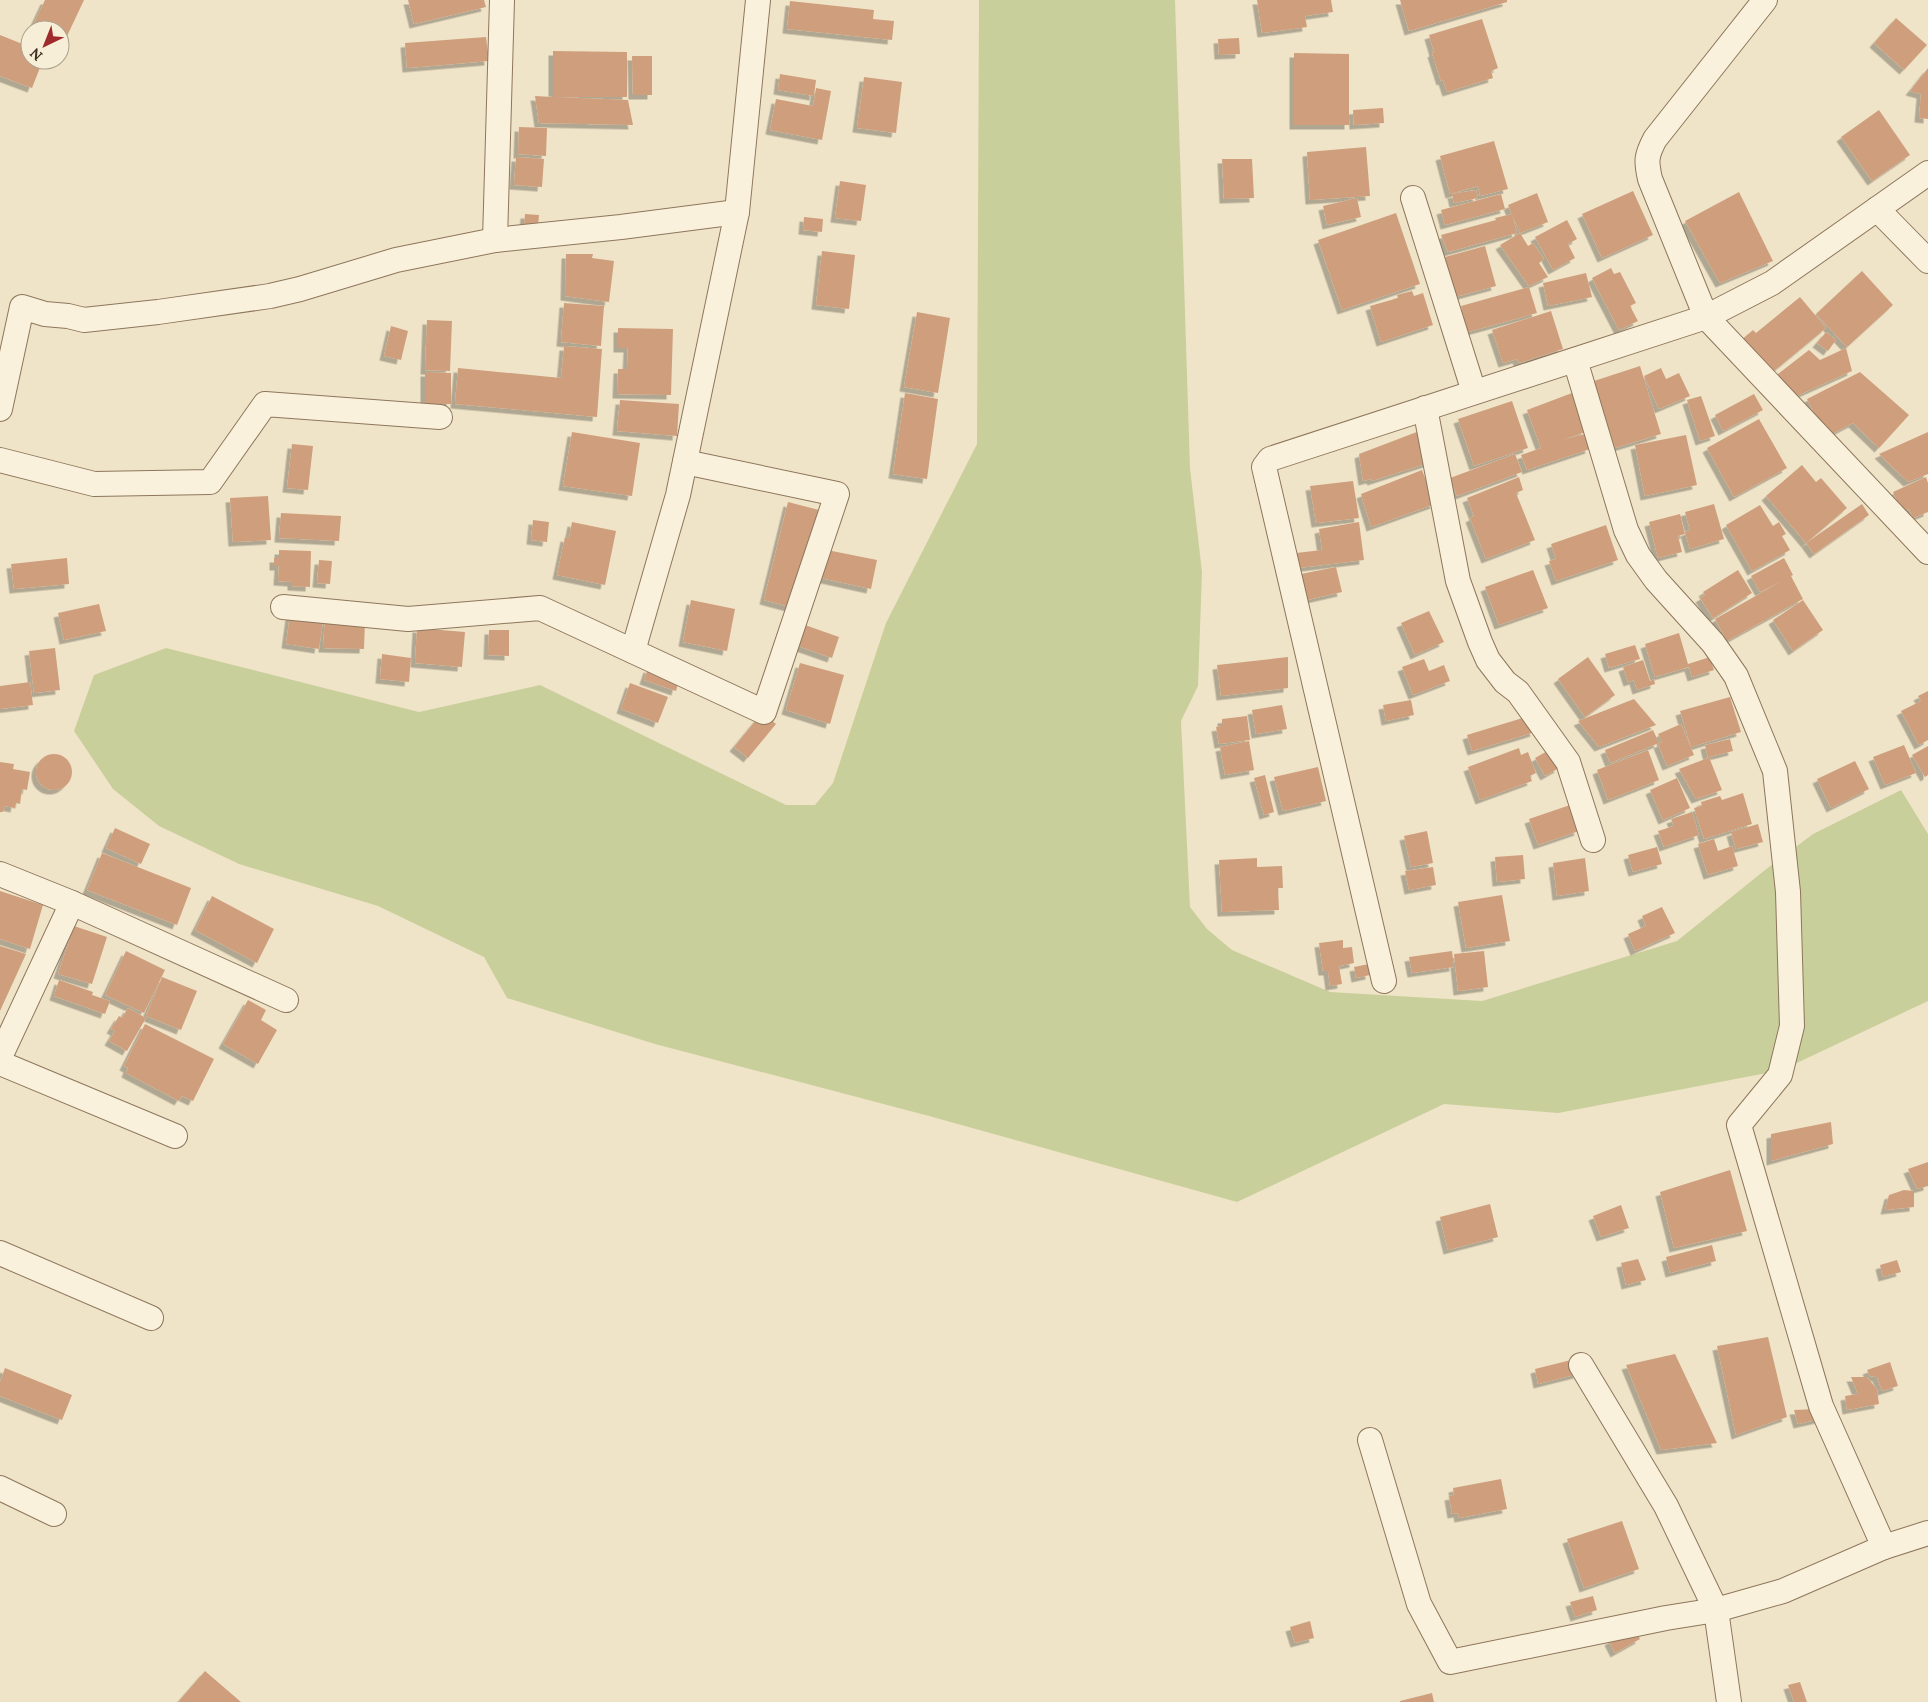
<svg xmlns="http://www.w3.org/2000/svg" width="1928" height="1702" viewBox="0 0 1928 1702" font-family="Lora,serif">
	<defs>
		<filter id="shadow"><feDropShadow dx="-4.5" dy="4.5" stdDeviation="0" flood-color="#0004"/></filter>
	</defs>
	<rect width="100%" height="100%" fill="#f0e4c8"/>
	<polygon fill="#c9cf9b" points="979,0 1175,0 1190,468 1202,572 1198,686 1181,721 1190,907 1207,929 1232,950 1330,992 1482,1001 1677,941 1765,870 1813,834 1901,790 1928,834 1928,1001 1782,1070 1558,1113 1444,1104 1237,1202 929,1116 655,1044 507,998 484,957 378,906 239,864 159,826 113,789 74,731 94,675 166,648 419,712 540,685 786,805 815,805 833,783 886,623 977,444"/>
	<g fill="#cf9f7d" filter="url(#shadow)">
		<polygon points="45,0 84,0 60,51 60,30 31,30"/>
		<polygon points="408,0 484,0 486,7 414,24"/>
		<polygon points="1257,0 1331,0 1333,12 1305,16 1307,27 1262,33"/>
		<polygon points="1400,0 1507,0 1507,2 1409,31"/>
		<polygon points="790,1 874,10 873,19 894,21 892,40 787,29"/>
		<polygon points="1896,18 1927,45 1904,70 1874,43"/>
		<polygon points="1482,19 1498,68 1491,71 1493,78 1447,92 1443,80 1441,81 1432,53 1434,52 1429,35"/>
		<polygon points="0,35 30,47 30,60 43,60 32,88 0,76"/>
		<polygon points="486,37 489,61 407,68 405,43"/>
		<polygon points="1239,38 1240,54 1219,55 1218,39"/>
		<polygon points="553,51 627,52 627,97 555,97 628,100 633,125 539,123 535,96 553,97"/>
		<polygon points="1294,53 1349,54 1349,125 1294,125"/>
		<polygon points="632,56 652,56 652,95 633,95"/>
		<polygon points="1928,68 1928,119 1919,118 1921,94 1910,91"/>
		<polygon points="780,74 816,80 814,96 778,90"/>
		<polygon points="864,77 902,82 896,133 857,128"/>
		<polygon points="816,88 831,91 822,140 770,130 776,99 813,106"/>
		<polygon points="1383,108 1384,123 1354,125 1353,110"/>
		<polygon points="1879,110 1910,155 1872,181 1841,137"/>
		<polygon points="519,127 547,128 546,156 518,154"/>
		<polygon points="1494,141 1508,189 1480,196 1478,186 1450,194 1440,156"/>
		<polygon points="1366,147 1370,196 1310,200 1307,152"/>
		<polygon points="516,157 544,159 542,187 514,185"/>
		<polygon points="1222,159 1252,159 1254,198 1224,199"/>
		<polygon points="840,181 866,185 861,221 835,218"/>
		<polygon points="1476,190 1478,198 1454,203 1452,194"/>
		<polygon points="1633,191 1653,235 1602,258 1582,214"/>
		<polygon points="1739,192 1773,261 1720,283 1685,221"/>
		<polygon points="1537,193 1548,222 1520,233 1508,205"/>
		<polygon points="1501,194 1505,209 1445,225 1441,210"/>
		<polygon points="1357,198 1361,217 1327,225 1323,206"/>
		<polygon points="1396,213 1420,284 1342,310 1318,240"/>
		<polygon points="525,214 539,215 538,226 524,225"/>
		<polygon points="1512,214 1517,233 1448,252 1441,235 1496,220 1495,218"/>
		<polygon points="804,217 823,219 822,232 803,230"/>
		<polygon points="1567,220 1577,239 1568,244 1575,258 1553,270 1535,237"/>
		<polygon points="1520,233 1528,246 1533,243 1544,259 1539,263 1548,277 1529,286 1500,245"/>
		<polygon points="1485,246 1496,286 1455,297 1445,257"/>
		<polygon points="822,251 855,255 849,309 816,305"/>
		<polygon points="566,254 593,254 592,258 614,261 609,302 565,296"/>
		<polygon points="1611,268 1614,274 1620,272 1636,303 1630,306 1638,321 1619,330 1592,278"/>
		<polygon points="1862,271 1893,305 1847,347 1816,314"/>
		<polygon points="1586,273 1592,297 1548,306 1543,283"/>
		<polygon points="1529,287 1537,313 1468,332 1461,306"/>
		<polygon points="1412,291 1414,296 1423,293 1433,325 1381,342 1370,306 1398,298 1397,295"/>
		<polygon points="1800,297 1826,328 1768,376 1740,341 1753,330 1756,333"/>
		<polygon points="564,303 604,306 601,346 561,342"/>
		<polygon points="1551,311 1563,349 1519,363 1517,359 1503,363 1492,330"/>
		<polygon points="917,312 950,318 938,393 904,387"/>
		<polygon points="427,320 452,321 450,371 425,370"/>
		<polygon points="391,326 408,331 401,360 384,356"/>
		<polygon points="618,328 673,329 671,395 617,394 618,369 627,369 628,348 618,348"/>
		<polygon points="1826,332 1836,340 1828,351 1817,343"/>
		<polygon points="564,346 602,349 597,417 455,404 458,368 561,378"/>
		<polygon points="1846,348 1852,371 1790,399 1769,381 1809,350 1820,360"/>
		<polygon points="1640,366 1661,434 1615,448 1594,381"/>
		<polygon points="1661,368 1666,379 1679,373 1690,396 1659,409 1644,376"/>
		<polygon points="425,372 451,373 451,404 425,404"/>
		<polygon points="1860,372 1909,415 1879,448 1853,423 1826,437 1807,399"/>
		<polygon points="905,393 938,399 927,479 893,474"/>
		<polygon points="1572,393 1586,432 1562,440 1585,434 1590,449 1527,470 1521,455 1541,448 1527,410"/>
		<polygon points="1754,394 1763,410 1723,431 1715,415"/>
		<polygon points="1701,396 1715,436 1700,441 1687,400"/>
		<polygon points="620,400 679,404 677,436 617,431"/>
		<polygon points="1512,401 1528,448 1474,466 1458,419"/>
		<polygon points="1759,419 1787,468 1734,497 1707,448"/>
		<polygon points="1422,430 1434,461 1372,481 1371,479 1363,481 1359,454"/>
		<polygon points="572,432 640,443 632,496 563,486"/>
		<polygon points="1928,432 1928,474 1908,482 1879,454"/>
		<polygon points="1686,435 1697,485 1645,496 1635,445"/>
		<polygon points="292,444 313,446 308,490 287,488"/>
		<polygon points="1515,454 1522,472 1457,496 1450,478"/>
		<polygon points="1802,465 1816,482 1821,478 1847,508 1806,543 1766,496"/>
		<polygon points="1422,470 1435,504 1371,527 1361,494"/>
		<polygon points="1519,477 1523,490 1516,493 1535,540 1486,559 1470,518 1474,516 1467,498"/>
		<polygon points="1926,477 1928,483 1928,512 1913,518 1909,509 1902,512 1893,492"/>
		<polygon points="1353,481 1359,518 1316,523 1310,486"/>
		<polygon points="268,496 271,540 233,542 230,498"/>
		<polygon points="788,502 819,510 794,608 764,600"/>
		<polygon points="1714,504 1724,539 1690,549 1685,532 1690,530 1685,512"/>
		<polygon points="1862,504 1869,515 1814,554 1806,543"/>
		<polygon points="1760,505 1773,526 1779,522 1786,534 1782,536 1790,550 1752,571 1726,525"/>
		<polygon points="281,513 341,516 339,541 279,538"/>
		<polygon points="1680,514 1685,534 1678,536 1682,552 1658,558 1649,522"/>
		<polygon points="533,520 549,522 547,542 531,540"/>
		<polygon points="572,522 616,531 605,585 557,575 565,537 569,538"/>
		<polygon points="1359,522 1364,560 1298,568 1296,553 1322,550 1319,529"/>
		<polygon points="1606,525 1618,560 1556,581 1549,561 1556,559 1551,544"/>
		<polygon points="279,550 311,551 310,587 292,586 292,582 278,581 279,566 274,566 274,558 279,558"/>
		<polygon points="827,550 877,560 871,589 821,578"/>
		<polygon points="67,558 69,584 14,589 11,564"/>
		<polygon points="1784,558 1793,575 1791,576 1803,599 1727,641 1715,619 1782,581 1760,592 1751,576"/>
		<polygon points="319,560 332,561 330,584 317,583"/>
		<polygon points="1336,567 1342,592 1307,600 1301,574"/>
		<polygon points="1533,570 1548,608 1499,625 1485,587"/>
		<polygon points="1738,570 1752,593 1713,618 1700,598 1705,595 1703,592"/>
		<polygon points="691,600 735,609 727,651 683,642"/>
		<polygon points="1803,600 1823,630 1793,651 1773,620"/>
		<polygon points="99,604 106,631 64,640 58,613"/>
		<polygon points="1429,611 1444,642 1415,655 1401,623"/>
		<polygon points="290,615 323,620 319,649 286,644"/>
		<polygon points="325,619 365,621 364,649 323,648"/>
		<polygon points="805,625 839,637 832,658 798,646"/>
		<polygon points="417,628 465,632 462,667 415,663"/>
		<polygon points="489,630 509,630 509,656 488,655"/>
		<polygon points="1679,633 1688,664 1710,657 1714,670 1692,677 1689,667 1655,677 1645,644"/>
		<polygon points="1635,645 1640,659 1609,668 1605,654"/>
		<polygon points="55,648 60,690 34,693 29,651"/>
		<polygon points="382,654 411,658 409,682 380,679"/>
		<polygon points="1288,657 1288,688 1221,696 1217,665"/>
		<polygon points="1588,657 1615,695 1585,717 1558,679"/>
		<polygon points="1424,659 1429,671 1444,665 1450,681 1413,695 1402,667"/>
		<polygon points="1643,660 1650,681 1654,679 1655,684 1637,690 1634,680 1628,682 1623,667"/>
		<polygon points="800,663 844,675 830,724 786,710"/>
		<polygon points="648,668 679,679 676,691 644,680"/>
		<polygon points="30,682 33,705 0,709 0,686"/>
		<polygon points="630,683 668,697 658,723 621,709"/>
		<polygon points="1928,691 1928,740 1919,745 1901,711 1921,701 1918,696"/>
		<polygon points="1730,697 1741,732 1691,747 1680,711"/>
		<polygon points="1634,699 1656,725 1599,747 1578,721"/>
		<polygon points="1411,700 1414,715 1386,721 1383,705"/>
		<polygon points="1282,705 1287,729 1256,734 1252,710"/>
		<polygon points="762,713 776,724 748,758 734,747"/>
		<polygon points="1247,716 1250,740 1219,744 1216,727 1222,726 1222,719"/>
		<polygon points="1529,716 1535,732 1472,751 1467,735"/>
		<polygon points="1681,724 1694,755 1667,766 1658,744 1662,742 1658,734"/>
		<polygon points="1653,730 1659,743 1610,763 1605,750"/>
		<polygon points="1730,739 1733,751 1709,757 1722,790 1696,799 1679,769 1708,758 1705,745"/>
		<polygon points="1249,741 1254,770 1225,775 1220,747"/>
		<polygon points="1904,745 1916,773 1885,785 1873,757"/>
		<polygon points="1928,746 1928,775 1925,777 1912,755"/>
		<polygon points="1519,748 1521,755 1528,752 1536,773 1530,776 1532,781 1480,800 1468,767"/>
		<polygon points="1549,750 1559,768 1545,776 1535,758"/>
		<polygon points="1648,750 1659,780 1608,800 1597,770"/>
		<circle cx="54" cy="772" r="18"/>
		<polygon points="1855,761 1869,789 1831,808 1817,779"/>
		<polygon points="0,762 14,764 13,769 30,772 27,790 22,789 20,804 16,803 15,808 5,806 3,812 0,812"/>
		<polygon points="1318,767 1326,801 1283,811 1274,777"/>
		<polygon points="1265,775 1274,812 1264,815 1254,778"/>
		<polygon points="1677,778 1690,808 1663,820 1650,790"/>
		<polygon points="1743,793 1752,824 1704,839 1694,808 1702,806 1701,802 1720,796 1722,800"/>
		<polygon points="1570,805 1579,831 1538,845 1529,819"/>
		<polygon points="1692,812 1699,835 1664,847 1658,831 1674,826 1671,819"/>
		<polygon points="1758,824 1763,842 1736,849 1731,832"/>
		<polygon points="115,828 150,844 141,864 106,848"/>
		<polygon points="1427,831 1433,863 1411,867 1404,836"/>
		<polygon points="1714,839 1718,851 1732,846 1738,866 1708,875 1698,844"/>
		<polygon points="1657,847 1662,864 1633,872 1628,855"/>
		<polygon points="102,853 191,888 177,925 87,890"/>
		<polygon points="1523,855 1525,879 1497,882 1495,857"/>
		<polygon points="1257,858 1257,867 1282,866 1283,888 1278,888 1279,910 1222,912 1219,860"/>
		<polygon points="1585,858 1589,891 1557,896 1553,863"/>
		<polygon points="1433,867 1436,885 1409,890 1405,871"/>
		<polygon points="0,891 43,905 30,949 0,939"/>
		<polygon points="1502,895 1510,941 1466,948 1458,902"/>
		<polygon points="212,896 274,929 257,963 195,930"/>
		<polygon points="1662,907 1675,933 1635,951 1628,934 1646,926 1642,916"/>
		<polygon points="74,926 107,937 92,984 58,974"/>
		<polygon points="1343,940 1343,948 1352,947 1354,963 1339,966 1342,984 1330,986 1328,971 1323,971 1319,943"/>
		<polygon points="0,946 26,954 0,1011"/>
		<polygon points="126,951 165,970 144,1013 105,995"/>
		<polygon points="1452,951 1454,967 1412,973 1409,957"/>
		<polygon points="1484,951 1488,987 1458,991 1454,954"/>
		<polygon points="1369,964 1370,975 1356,978 1354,967"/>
		<polygon points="162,977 197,991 181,1030 146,1016"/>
		<polygon points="59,980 93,992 92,995 110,1001 105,1014 54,996"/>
		<polygon points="248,1000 266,1010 261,1020 277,1030 258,1064 223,1044"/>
		<polygon points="128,1008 146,1018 127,1051 109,1041 115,1031 111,1029 119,1016 122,1018"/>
		<polygon points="145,1024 214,1059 193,1101 182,1096 179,1101 126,1073 128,1068 124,1066"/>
		<polygon points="1831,1122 1833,1144 1771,1161 1771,1134"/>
		<polygon points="1928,1162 1928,1186 1917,1189 1908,1169"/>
		<polygon points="1730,1170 1747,1231 1674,1248 1660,1192"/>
		<polygon points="1904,1190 1914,1191 1914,1207 1885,1210 1889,1195"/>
		<polygon points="1490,1204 1498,1237 1448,1250 1440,1217"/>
		<polygon points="1621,1205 1629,1228 1601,1237 1593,1216"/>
		<polygon points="1712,1245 1716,1261 1670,1273 1666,1257"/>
		<polygon points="1638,1259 1646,1280 1626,1285 1621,1263"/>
		<polygon points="1897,1260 1901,1272 1883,1277 1880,1265"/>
		<polygon points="1768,1337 1787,1417 1736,1435 1717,1346"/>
		<polygon points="1675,1354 1717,1443 1661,1450 1626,1365"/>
		<polygon points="1575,1359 1578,1374 1538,1384 1535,1369"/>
		<polygon points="1890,1362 1898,1386 1882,1391 1877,1377 1870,1376 1867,1370"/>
		<polygon points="5,1368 72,1395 62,1420 0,1396 0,1382"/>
		<polygon points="1851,1377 1867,1377 1877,1389 1879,1404 1847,1410 1845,1396 1858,1394"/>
		<polygon points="1817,1409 1820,1419 1798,1424 1794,1410"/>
		<polygon points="1501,1479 1507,1509 1459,1518 1458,1513 1452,1514 1449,1496 1454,1495 1453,1488"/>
		<polygon points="1622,1521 1639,1569 1584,1588 1567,1539"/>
		<polygon points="1593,1596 1597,1610 1575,1617 1570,1602"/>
		<polygon points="1310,1621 1314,1638 1295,1643 1290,1627"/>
		<polygon points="1634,1627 1640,1639 1615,1653 1609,1641"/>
		<polygon points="205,1671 241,1702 178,1702"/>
		<polygon points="1800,1682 1807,1702 1794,1702 1788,1685"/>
		<polygon points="1432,1693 1434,1702 1400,1702 1400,1701"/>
	</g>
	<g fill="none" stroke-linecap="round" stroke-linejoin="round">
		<g stroke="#8d765c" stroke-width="26">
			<g id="street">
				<path d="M1765,0L1655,139C1646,156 1646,161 1650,179L1706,317L1928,552"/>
				<polyline points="1413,198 1474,392"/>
				<polyline points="1877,209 1928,261"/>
				<polyline points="495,240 502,0"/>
				<polyline points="1575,360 1626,530 1638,555 1656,580 1713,643 1736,676 1775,771 1788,892 1792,1026 1780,1075 1739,1125 1821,1406 1884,1547 1928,1533"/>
				<polyline points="1425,408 1458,581 1480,642 1488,660 1505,682 1518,692 1568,762 1593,840"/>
				<polyline points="0,409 22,307 45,314 68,316 84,320 158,312 270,296 300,289 396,260 495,240 621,227 737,212"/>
				<polyline points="0,460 94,484 210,482 265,404 440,417"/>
				<polyline points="283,607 408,619 540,608 764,712 837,494 685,462"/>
				<polyline points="633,651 678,495 737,212 758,0"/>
				<polyline points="0,874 72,903 286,1000"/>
				<polyline points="1384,981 1264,467 1270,459 1706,317 1772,283 1928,173"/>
				<polyline points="0,1057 72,903"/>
				<polyline points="0,1063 175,1136"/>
				<polyline points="0,1253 151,1318"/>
				<polyline points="1581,1365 1666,1506 1716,1610 1729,1702"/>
				<polyline points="1370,1440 1419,1604 1450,1662 1666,1618 1716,1610 1783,1591 1884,1547"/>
				<polyline points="0,1488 54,1514"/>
			</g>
		</g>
		<use href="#street" stroke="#faf1dc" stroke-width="24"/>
	</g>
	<g transform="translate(45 45) rotate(223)"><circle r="24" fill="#f7eed8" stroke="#ada18e"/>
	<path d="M0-4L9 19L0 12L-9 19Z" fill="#9e2a2b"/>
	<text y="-8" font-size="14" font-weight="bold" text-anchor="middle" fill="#3d2e20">N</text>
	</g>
</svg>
